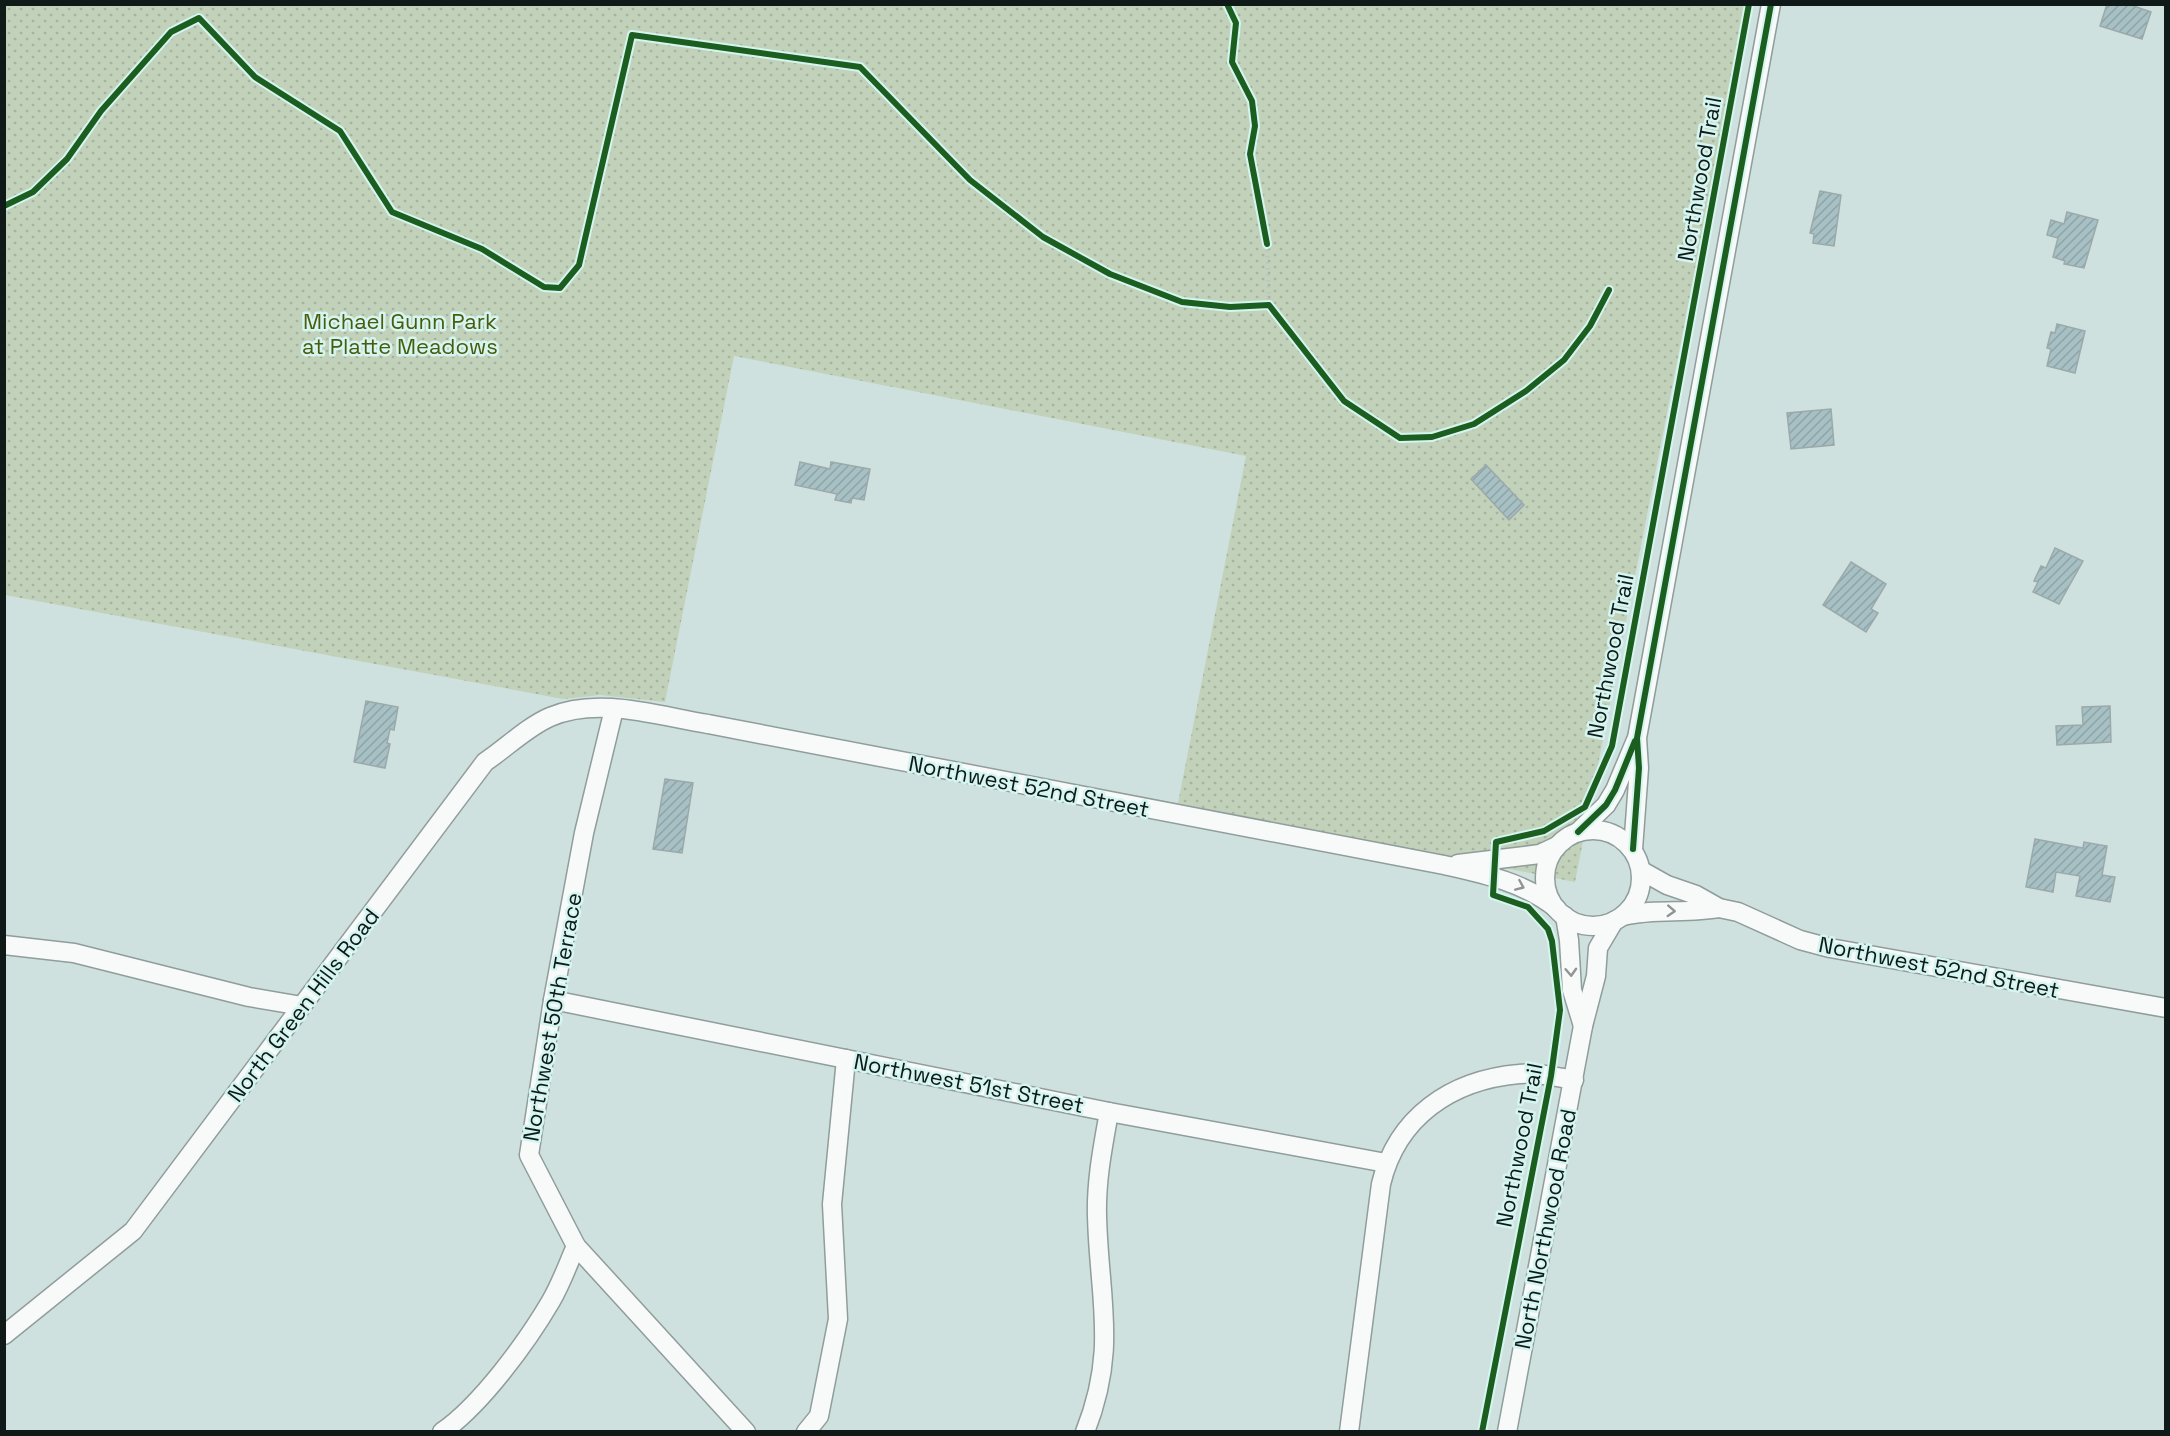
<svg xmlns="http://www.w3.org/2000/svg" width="2170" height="1436" viewBox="0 0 2170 1436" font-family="'Space Grotesk',sans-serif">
	<defs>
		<pattern id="park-dots" width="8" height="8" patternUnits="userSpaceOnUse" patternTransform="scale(1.5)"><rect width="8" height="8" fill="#c2d1b9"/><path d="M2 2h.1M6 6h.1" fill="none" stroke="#a6b39e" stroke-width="1.8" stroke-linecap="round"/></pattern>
		<pattern id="building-hatch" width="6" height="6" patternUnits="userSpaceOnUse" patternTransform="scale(1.5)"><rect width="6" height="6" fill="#a6c0c3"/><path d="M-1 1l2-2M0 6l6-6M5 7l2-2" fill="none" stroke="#8ea4a7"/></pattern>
	</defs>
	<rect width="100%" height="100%" fill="#cfe1de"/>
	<polygon fill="url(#park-dots)" points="4,5 1747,5 1575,882 1178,803 1246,456 734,356 665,702 600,695 563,699 5,595"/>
	<g fill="url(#building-hatch)" stroke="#9ca9aa" stroke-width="1.5">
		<polygon points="2107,4 2128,4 2151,12 2142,39 2100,26"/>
		<polygon points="1820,191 1841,195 1834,246 1813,243 1814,234 1810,233"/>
		<polygon points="2067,212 2098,220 2084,268 2064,264 2065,261 2053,257 2058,238 2047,235 2051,220 2064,224"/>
		<polygon points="2057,324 2085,331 2075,373 2047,366 2051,349 2047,348 2051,332 2055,333"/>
		<polygon points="1831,409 1834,445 1791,449 1787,413"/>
		<polygon points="800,462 830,469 831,462 870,469 864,500 852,498 851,503 835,500 837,494 795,485"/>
		<polygon points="1486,465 1524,505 1509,520 1471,479"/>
		<polygon points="2055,548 2083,561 2059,604 2033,592 2038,582 2034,581 2041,566 2046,568"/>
		<polygon points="1851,562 1886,584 1871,609 1878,613 1866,632 1823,605"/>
		<polygon points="366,701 398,707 394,730 390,729 387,743 390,744 385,768 354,762"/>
		<polygon points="2110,706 2111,742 2057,745 2056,726 2083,725 2082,707"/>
		<polygon points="665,779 693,783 682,853 653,849"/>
		<polygon points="2035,839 2083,848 2084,842 2107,846 2102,875 2115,877 2110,902 2076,896 2080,876 2056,872 2053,892 2026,887"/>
	</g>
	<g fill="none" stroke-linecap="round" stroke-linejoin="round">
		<g stroke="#8f9d9b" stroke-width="21">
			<g id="minor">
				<polyline points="614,709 584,833 553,1000 529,1155 576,1246 746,1432"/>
				<circle cx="1593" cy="878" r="48"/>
				<polyline points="1578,832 1606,805 1615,790 1636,740"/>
				<polyline points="1633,849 1639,768 1637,738 1771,4"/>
				<polyline points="1458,864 1540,854 1555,847"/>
				<polyline points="1642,871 1667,885 1696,895 1719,908 1738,912 1800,940 1830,948 2166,1008"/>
				<polyline points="1565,916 1569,940 1572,990 1583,1026"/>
				<path d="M1623,916C1655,908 1687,914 1719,908"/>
				<polyline points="4,945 74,953 249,997 302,1006"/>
				<polyline points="553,1000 1109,1112 1386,1163"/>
				<path d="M4,1335L133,1231L485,762C506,748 527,727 550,717C598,696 658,716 708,724L1444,865C1484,874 1523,882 1556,908"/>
				<path d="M442,1432C481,1405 527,1342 551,1301C561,1284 568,1264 576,1246"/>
				<polyline points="806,1432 819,1416 838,1319 832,1204 846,1059"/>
				<path d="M1085,1432C1118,1349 1099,1299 1097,1216C1096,1180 1103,1146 1109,1112"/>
				<path d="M1349,1432L1381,1184C1397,1117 1451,1080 1519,1074C1537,1072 1556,1077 1574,1080"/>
				<polyline points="1507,1432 1583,1026 1596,976 1598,948 1614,921"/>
			</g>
		</g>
		<polyline stroke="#bdc2c2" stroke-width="4" stroke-dasharray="1.5 4.5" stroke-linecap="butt" points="1267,244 1269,305"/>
		<use href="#minor" stroke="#f8fafa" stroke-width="18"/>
		<g stroke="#d5f5f0" stroke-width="10">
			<g id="cycleway">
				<polyline points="1227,4 1236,23 1232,62 1252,101 1255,126 1250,154 1267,244"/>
				<polyline points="4,206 33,192 67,159 101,111 171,32 199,18 255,77 340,131 392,212 482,249 544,287 560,288 579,265 632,35 860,67 970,180 1043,237 1110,274 1182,302 1230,307 1269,305 1344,401 1400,438 1432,437 1474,424 1526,391 1564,360 1590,326 1609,290"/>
				<polyline points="1578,832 1606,805 1615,790 1635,741"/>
				<polyline points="1633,849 1639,768 1637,738 1771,4"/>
				<polyline points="1482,1432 1551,1076 1560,1010 1552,941 1548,929 1528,907 1493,895 1496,842 1544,831 1585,807 1612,746 1749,4"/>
			</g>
		</g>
		<use href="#cycleway" stroke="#1b5e20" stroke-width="6"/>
	</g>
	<defs><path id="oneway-chevron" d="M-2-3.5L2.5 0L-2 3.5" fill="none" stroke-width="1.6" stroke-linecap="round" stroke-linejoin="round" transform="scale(1.5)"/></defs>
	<g stroke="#8f9594">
		<use href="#oneway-chevron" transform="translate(1520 886) rotate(23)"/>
		<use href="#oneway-chevron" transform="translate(1671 911) rotate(3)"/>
		<use href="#oneway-chevron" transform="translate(1571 972) rotate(87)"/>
	</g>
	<g text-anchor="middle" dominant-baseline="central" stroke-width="5" stroke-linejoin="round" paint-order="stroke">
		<g font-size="22" fill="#0e1918" stroke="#d5f5f0">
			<text transform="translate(1699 179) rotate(-80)">Northwood Trail</text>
			<text transform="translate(1610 656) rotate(-79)">Northwood Trail</text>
			<text transform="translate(1029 786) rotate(11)">Northwest 52nd Street</text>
			<text transform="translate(1939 967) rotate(11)">Northwest 52nd Street</text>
			<text transform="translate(303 1005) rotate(-53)">North Green Hills Road</text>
			<text transform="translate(552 1017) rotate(-80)">Northwest 50th Terrace</text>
			<text transform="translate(969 1083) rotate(11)">Northwest 51st Street</text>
			<text transform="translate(1519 1145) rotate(-79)">Northwood Trail</text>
			<text transform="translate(1545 1229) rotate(-79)">North Northwood Road</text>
		</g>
		<g font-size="22" fill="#4b5b0d" stroke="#d5f5f0">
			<text x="400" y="321">Michael Gunn Park<tspan x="400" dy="25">at Platte Meadows</tspan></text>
		</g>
	</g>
	<rect width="2170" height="1436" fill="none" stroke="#0e1918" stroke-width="12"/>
</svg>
